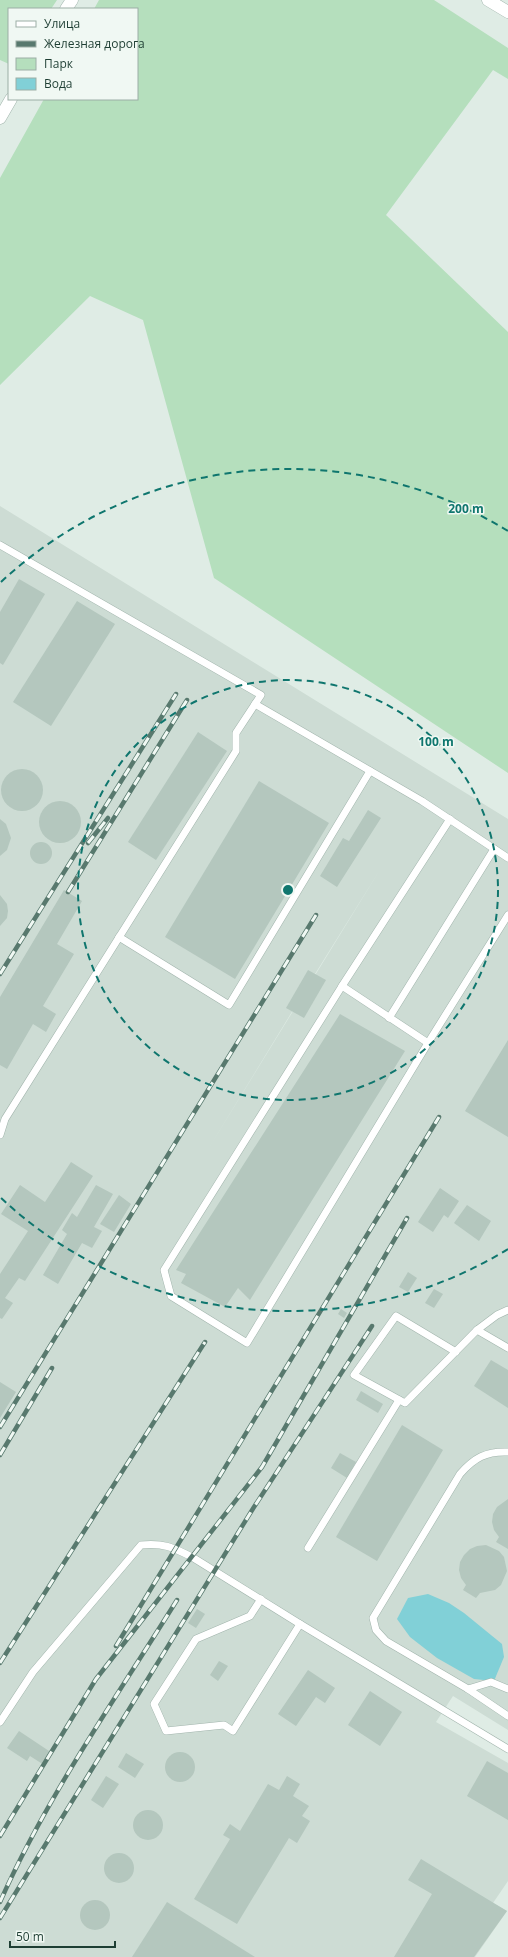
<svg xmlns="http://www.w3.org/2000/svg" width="508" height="1957" viewBox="0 0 508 1957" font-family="'Open Sans',sans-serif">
	<rect width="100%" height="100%" fill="#dfece5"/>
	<path fill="#cddcd4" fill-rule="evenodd" d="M0,506L508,819V1730L453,1696L436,1722L508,1763V1881L493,1903L507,1911L475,1957H0ZM381,868L207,1151L315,974Z"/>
	<g fill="#b5dfbd">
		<polygon points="0,0 57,0 51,9 9,9 9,64 0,60"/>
		<polygon points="99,0 434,0 508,48 508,79 493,70 386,215 508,332 508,773 214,578 143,320 90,296 0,385 0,178 44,99 137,99 137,9 94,9"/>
	</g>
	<polygon fill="#81d0d7" points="428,1594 449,1603 464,1613 502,1644 504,1657 494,1681 474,1679 437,1658 410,1637 397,1619 408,1598"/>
	<g fill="#b4c7be">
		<polygon points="19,579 45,594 3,665 0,663 0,612"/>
		<polygon points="77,601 115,624 51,726 13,702"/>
		<polygon points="198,732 227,751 156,860 128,842"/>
		<circle cx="22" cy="790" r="21"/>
		<polygon points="259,781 329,823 235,979 165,937"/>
		<circle cx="60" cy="822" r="21"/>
		<polygon points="368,810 381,818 337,887 320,876 343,838 349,841"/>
		<polygon points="0,819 6,824 11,838 7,850 0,856"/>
		<circle cx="41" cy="853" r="11"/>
		<polygon points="64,890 82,901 57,944 74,954 43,1006 56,1014 46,1032 33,1024 7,1069 0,1065 0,997"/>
		<polygon points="0,895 7,904 8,911 7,918 0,926"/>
		<polygon points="308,970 326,980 304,1018 286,1008"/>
		<polygon points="340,1014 405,1051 250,1300 238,1288 225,1307 181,1283 186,1274 176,1270"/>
		<polygon points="508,1040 508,1137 465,1111"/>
		<polygon points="71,1162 93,1176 25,1281 19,1278 5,1298 13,1303 2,1319 0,1318 0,1274 28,1231 1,1214 20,1185 45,1202"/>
		<polygon points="96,1185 113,1194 94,1227 102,1231 92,1248 82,1243 58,1284 43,1275 67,1234 62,1230 72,1213 77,1217"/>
		<polygon points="440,1188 459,1201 448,1218 444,1215 433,1232 418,1222"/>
		<polygon points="119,1195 131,1204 114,1232 100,1224"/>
		<polygon points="467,1205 491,1221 479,1241 454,1223"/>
		<polygon points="408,1272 417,1278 408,1292 399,1287"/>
		<polygon points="434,1289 443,1294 434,1308 425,1303"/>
		<polygon points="341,1309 347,1313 344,1318 338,1314"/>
		<polygon points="491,1360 508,1370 508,1408 474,1386"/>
		<polygon points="0,1382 16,1392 0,1418"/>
		<polygon points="361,1391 383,1404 378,1413 356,1400"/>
		<polygon points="402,1425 443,1450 377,1561 336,1537"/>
		<polygon points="340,1453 356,1462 347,1478 331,1468"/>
		<polygon points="508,1499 508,1549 496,1542 499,1537 494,1530 492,1522 493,1514 497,1507"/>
		<polygon points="486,1545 499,1551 504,1557 507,1571 501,1585 495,1590 480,1593 476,1598 463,1590 466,1585 461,1578 459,1570 460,1562 464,1555 470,1549 477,1546"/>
		<polygon points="197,1609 205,1614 196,1628 188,1623"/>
		<polygon points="219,1661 228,1666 218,1681 210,1675"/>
		<polygon points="308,1670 335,1688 325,1703 316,1697 296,1726 278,1714"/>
		<polygon points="370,1691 402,1712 380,1746 348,1725"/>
		<polygon points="19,1731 52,1753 44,1765 30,1756 27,1761 7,1748"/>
		<circle cx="180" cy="1767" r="15"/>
		<polygon points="126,1753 144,1764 135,1778 118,1767"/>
		<polygon points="487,1761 508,1773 508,1820 467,1796"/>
		<polygon points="106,1776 119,1784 103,1808 91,1800"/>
		<polygon points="287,1776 300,1784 293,1796 309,1806 302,1816 310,1821 297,1843 289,1838 237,1924 194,1899 230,1839 223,1835 230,1824 240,1831 268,1784 279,1790"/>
		<circle cx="148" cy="1825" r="15"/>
		<circle cx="119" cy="1868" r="15"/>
		<polygon points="421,1859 507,1911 474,1957 394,1957 432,1894 408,1880"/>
		<circle cx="95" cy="1915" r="15"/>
		<polygon points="167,1902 255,1957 132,1957"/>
	</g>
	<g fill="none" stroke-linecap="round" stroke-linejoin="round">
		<g stroke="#a1b4ac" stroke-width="8">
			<g id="lane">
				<polyline points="0,545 261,695 236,733 236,751 5,1119 0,1135"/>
				<polyline points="255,704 422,801 508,858"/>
				<polyline points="450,819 342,986 428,1043 508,915"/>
				<polyline points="119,937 229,1005 370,771"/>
				<polyline points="342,986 164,1270 171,1296 247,1343 428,1043"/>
				<polyline points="389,1018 494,849"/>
				<polyline points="508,1310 497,1315 477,1330 508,1348"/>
				<polyline points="456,1352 396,1316 354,1375 405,1403 477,1330"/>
				<path d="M508,1452C486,1451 474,1458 460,1474L373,1618L376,1630L386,1641L468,1689L508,1716"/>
				<polyline points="308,1548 399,1400"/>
				<polyline points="261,1599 250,1616 196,1639 154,1704 166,1731 224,1725 233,1731 300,1624"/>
				<polyline points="468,1689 491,1682 508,1689"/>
				<path d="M0,1722L33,1672L141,1545C164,1543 172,1547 192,1557L300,1624L508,1749"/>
			</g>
		</g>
		<g stroke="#a1b4ac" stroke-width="13">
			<g id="street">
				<polyline points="488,0 508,12"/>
				<polyline points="66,9 72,0"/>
				<polyline points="0,118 11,99"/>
			</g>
		</g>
		<use href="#lane" stroke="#fff" stroke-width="7"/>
		<use href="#street" stroke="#fff" stroke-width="12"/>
		<g stroke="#58796e" stroke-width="4.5">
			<g id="rail">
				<polyline points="88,843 108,818"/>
				<polyline points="68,892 187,700"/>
				<polyline points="0,974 176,694"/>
				<polyline points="0,1427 316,915"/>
				<polyline points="0,1455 52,1368"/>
				<polyline points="116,1646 439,1117"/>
				<polyline points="0,1663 205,1342"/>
				<polyline points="0,1836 96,1679 262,1467 407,1218"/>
				<path d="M0,1902C47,1796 116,1698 177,1600"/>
				<polyline points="0,1918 254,1507 372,1326"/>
			</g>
		</g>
		<use href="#rail" stroke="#f0f8f3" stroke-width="3" stroke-dasharray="9" stroke-linecap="butt"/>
	</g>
	<g fill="none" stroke="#0f766e" stroke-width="2" stroke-dasharray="7 5">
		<circle cx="288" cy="890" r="210"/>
		<path d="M508 1249A421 421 0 0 1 1 1198M1 582A421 421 0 0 1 508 531"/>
	</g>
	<circle cx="288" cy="890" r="6" fill="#0f766e" stroke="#f0f8f3" stroke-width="2"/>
	<g font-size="12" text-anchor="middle" font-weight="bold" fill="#0f766e" stroke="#f0f8f3" stroke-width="3" stroke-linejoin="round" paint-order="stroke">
		<text x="466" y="513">200 m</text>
		<text x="436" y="746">100 m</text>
	</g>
	<rect x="8" y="8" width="130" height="92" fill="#f0f8f3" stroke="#9caea6"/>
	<rect x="16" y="21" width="20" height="6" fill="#ffffff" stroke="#9caea6"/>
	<text x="44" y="28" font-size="12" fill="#1e3e33">Улица</text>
	<rect x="16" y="41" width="20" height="6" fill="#58796e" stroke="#9caea6"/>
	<text x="44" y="48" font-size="12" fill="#1e3e33">Железная дорога</text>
	<rect x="16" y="58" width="20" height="12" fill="#b5dfbd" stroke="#9caea6"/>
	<text x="44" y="68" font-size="12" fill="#1e3e33">Парк</text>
	<rect x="16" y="78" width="20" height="12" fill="#81d0d7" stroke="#9caea6"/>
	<text x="44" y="88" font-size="12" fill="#1e3e33">Вода</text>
	<path d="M10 1941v6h105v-6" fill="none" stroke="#1e3e33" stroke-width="2"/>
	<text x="16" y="1941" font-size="12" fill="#1e3e33" stroke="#f0f8f3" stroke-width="3" paint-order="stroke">50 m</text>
</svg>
